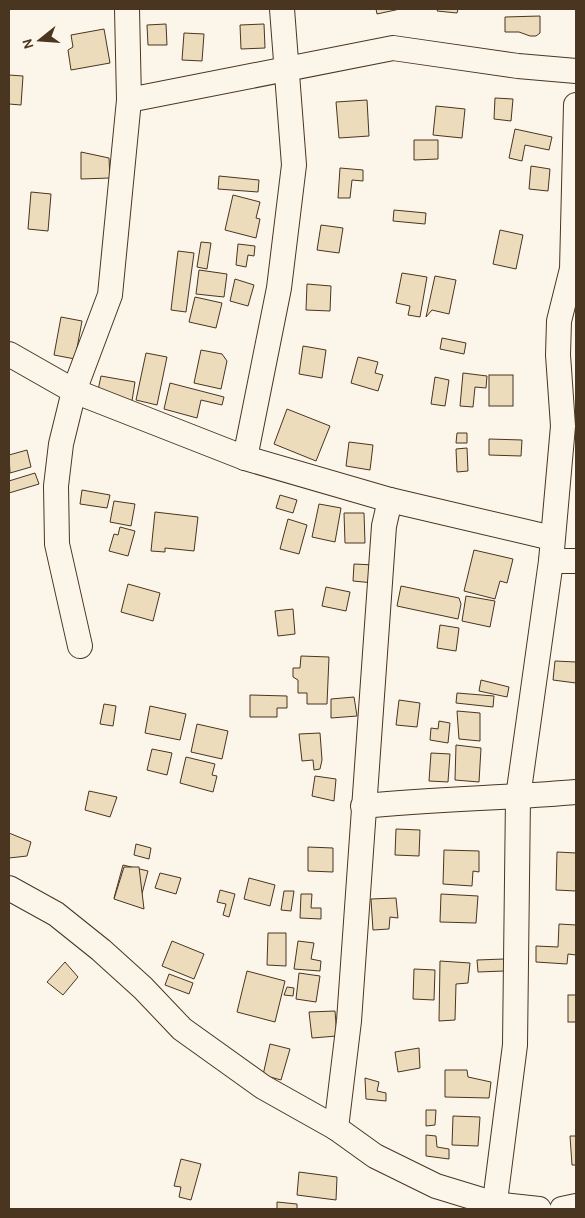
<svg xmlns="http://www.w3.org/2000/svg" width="585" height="1218" viewBox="0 0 585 1218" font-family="Karla,sans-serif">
	<rect width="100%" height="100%" fill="#fbf6e9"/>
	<g fill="#ecdcbc" stroke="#4a3520">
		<polygon points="376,9 400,9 377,14"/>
		<polygon points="438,9 458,9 457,13 437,11"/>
		<polygon points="540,16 540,33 536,36 530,36 519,32 505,32 505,17"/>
		<polygon points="166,24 167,45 148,45 147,25"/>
		<polygon points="264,24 265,48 241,49 240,25"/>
		<polygon points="104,29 110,63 71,70 68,50 73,47 71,35"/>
		<polygon points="184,33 204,34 202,61 182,60"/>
		<polygon points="9,75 23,76 21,105 9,104"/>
		<polygon points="495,98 513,99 511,121 494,119"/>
		<polygon points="367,100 369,136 339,138 336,102"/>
		<polygon points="436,106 465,109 462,138 433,135"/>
		<polygon points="515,129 552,137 549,150 525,145 522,161 509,158"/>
		<polygon points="414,140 438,140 438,159 414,160"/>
		<polygon points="81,152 109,158 110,178 81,179"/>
		<polygon points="531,166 550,169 548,191 529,189"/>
		<polygon points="340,168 363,170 363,181 352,180 350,198 338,198"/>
		<polygon points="219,176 259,180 258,192 218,189"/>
		<polygon points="31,192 51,194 48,231 28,229"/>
		<polygon points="233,195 260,202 256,218 260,219 256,238 225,230"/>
		<polygon points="394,210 426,213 425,224 393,221"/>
		<polygon points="321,225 343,228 339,253 317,250"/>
		<polygon points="500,230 523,235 516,269 493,264"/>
		<polygon points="201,242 211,243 207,269 197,267"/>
		<polygon points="238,244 255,246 254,256 248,255 246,267 236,265"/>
		<polygon points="178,251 194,253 186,312 171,310"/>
		<polygon points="199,270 227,274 224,297 196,294"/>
		<polygon points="402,273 427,277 420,317 408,315 410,306 396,303"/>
		<polygon points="435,276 456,280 449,314 432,310 426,317"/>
		<polygon points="235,279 254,285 248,306 230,301"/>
		<polygon points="307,284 331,286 330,311 306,310"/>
		<polygon points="195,297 222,303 216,328 189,322"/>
		<polygon points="61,317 82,321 75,359 54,355"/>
		<polygon points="442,338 466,343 464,354 440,349"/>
		<polygon points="303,346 326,350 322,378 299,374"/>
		<polygon points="201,350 222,354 227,361 221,389 194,383"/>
		<polygon points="146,353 167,357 157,405 136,400"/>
		<polygon points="358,357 378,362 375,373 383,375 378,391 351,383"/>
		<polygon points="463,373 487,376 486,388 475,387 473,407 460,406"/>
		<rect x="489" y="375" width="24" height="31"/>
		<polygon points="101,376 135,382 132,401 97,395"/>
		<polygon points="435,377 449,380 445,406 431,404"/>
		<polygon points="170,383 224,397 222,405 201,400 197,418 164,409"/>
		<polygon points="287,409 330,426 316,461 274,444"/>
		<polygon points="457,433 467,433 467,443 456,443"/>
		<polygon points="489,439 522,440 521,456 489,455"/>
		<polygon points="349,442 373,445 370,470 346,466"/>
		<polygon points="467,448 468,471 457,472 456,449"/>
		<polygon points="27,450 31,467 10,473 9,455"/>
		<polygon points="35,473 39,484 9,493 9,481"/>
		<polygon points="82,490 110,495 107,508 80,504"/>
		<polygon points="280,495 297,500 293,513 276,508"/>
		<polygon points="114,501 135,504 131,526 110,522"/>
		<polygon points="319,504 341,508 335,542 312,537"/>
		<polygon points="155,512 198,517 194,551 165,548 165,552 151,551"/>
		<polygon points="344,513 364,513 365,543 345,543"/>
		<polygon points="288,519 307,525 299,554 280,549"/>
		<polygon points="120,527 135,531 128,556 109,551 114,534 118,535"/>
		<polygon points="474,550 513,559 507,583 500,581 495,599 464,591"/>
		<polygon points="354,564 375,565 374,583 353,581"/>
		<polygon points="128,584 160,593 153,621 121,612"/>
		<polygon points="401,586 459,598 461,604 458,619 397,606"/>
		<polygon points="326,587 350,592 346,611 322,606"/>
		<polygon points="466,596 495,601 490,627 462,621"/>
		<polygon points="293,609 295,634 278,636 275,611"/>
		<polygon points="440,625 459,628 456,651 437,648"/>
		<polygon points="301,656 329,657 327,704 307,704 307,693 298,693 298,680 293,677 293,668 300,668"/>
		<polygon points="555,661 576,662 576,683 553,680"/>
		<polygon points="481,680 509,687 507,697 479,691"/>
		<polygon points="457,693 494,696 493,707 456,703"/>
		<polygon points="250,695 287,696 287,708 277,708 277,717 250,717"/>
		<polygon points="354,697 357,716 331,718 331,699"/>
		<polygon points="399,700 420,703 417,727 396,725"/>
		<polygon points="104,704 116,706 113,726 100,724"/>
		<polygon points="150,706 186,714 180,740 145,733"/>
		<polygon points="457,711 480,713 480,741 459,739"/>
		<polygon points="439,721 450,723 448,743 430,740 431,728 438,729"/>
		<polygon points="197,724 228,731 222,759 191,752"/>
		<polygon points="320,733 322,760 320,769 314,770 313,760 302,761 299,734"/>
		<polygon points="456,745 481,748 479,782 455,780"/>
		<polygon points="152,749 172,753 167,775 147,770"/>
		<polygon points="431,753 450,754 448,782 429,781"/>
		<polygon points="186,757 215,764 212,775 217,776 213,792 180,783"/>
		<polygon points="315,776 336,779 334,801 312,796"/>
		<polygon points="89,791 117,797 110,817 85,810"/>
		<polygon points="396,829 420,830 419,856 395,855"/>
		<polygon points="9,833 31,842 27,856 9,858"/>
		<polygon points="136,844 151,848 149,859 134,855"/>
		<polygon points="308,847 333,848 333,872 308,871"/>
		<polygon points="444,850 479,851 479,872 473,871 472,886 443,884"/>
		<polygon points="557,852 576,853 576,891 556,890"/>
		<polygon points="123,865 148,871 139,905 114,898"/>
		<polygon points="124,867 139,867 144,909 114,899"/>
		<polygon points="160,873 181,878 176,894 155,888"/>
		<polygon points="249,878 275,885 270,906 244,899"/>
		<polygon points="220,890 235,894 229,917 223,915 226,904 217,902"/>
		<polygon points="284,891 294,891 291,911 281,910"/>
		<polygon points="301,894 312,894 311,908 321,908 321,919 300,918"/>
		<polygon points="441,894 478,896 476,923 440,922"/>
		<polygon points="396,898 398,918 390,917 389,929 373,930 371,899"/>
		<polygon points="559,924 576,925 576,955 568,954 567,964 536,962 536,946 558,947"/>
		<polygon points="268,933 286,933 286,966 267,965"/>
		<polygon points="172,941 204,954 194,979 162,966"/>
		<polygon points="298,941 314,943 311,959 321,961 320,971 294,969"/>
		<polygon points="504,959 504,971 478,972 477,960"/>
		<polygon points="440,961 470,963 468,983 456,984 455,1020 439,1021"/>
		<polygon points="65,962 78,977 63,995 47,982"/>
		<polygon points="414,969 435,970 434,1000 413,999"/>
		<polygon points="247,971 285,981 275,1022 237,1012"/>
		<polygon points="299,973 320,976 316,1002 296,999"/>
		<polygon points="169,974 193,983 189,994 165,985"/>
		<polygon points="287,987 294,988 293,996 284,995"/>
		<rect x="568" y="995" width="8" height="27"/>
		<polygon points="335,1011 337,1036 312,1038 309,1012"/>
		<polygon points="270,1044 290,1049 281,1080 263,1075"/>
		<polygon points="419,1048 420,1068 398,1072 395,1052"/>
		<polygon points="445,1070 467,1070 468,1077 491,1082 489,1098 445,1097"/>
		<polygon points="365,1078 379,1082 377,1091 386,1093 386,1101 366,1099"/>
		<polygon points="426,1110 436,1110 435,1125 426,1126"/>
		<polygon points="453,1116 480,1117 478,1146 452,1145"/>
		<polygon points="426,1135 436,1136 437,1147 449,1149 449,1159 426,1156"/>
		<polygon points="570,1136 576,1136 576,1165 572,1165"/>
		<polygon points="181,1159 201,1164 191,1200 179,1197 181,1187 174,1186"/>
		<polygon points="299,1172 337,1177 336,1200 297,1195"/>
		<polygon points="277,1202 297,1204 297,1209 277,1209"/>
	</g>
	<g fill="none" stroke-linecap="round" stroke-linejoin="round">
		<g stroke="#4a3520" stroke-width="26">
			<g id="minor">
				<polyline points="129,100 393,48 518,66 576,71"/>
				<polyline points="9,354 74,391 245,458 390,500"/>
				<polyline points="245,458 279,288 294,165 282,9"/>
				<polyline points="551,561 576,561"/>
				<polyline points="80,646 57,544 56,486 61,444 74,391 110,295 129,100 127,9"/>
				<path d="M363,806C434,799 505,798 576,792"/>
				<polyline points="9,888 56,914 101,950 143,988 182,1029 263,1087 336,1128 375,1156 436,1186 495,1204 539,1209"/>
				<polyline points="336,1128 349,1021 384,526 390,500 552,538"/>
				<polyline points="494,1209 515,1045 518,797 551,561 563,426 558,355 559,321 572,269 576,105"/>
				<polyline points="562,1209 576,1206"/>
			</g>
		</g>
		<use href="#minor" stroke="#fbf6e9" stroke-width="24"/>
	</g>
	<rect width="585" height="1218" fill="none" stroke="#4a3520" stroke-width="20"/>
	<g transform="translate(40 40) rotate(253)" stroke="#fbf6e9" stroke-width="4" paint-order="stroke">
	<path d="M0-4L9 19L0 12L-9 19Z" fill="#4a3520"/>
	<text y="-8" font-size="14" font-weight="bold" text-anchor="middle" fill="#4a3520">N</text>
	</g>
</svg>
